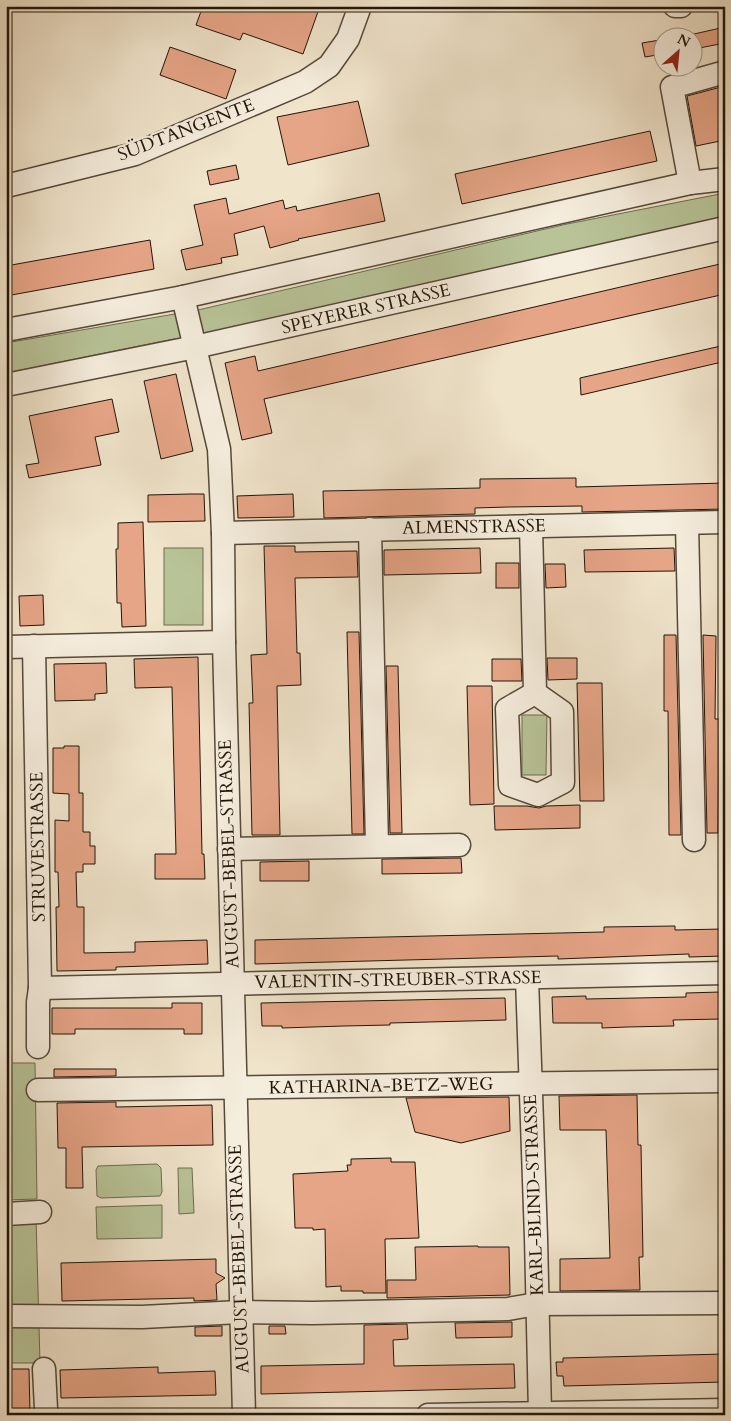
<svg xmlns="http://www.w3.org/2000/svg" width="731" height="1421" viewBox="0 0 731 1421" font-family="Cardo,serif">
	<rect width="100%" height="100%" fill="#f0e4cb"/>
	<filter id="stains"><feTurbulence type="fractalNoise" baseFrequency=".004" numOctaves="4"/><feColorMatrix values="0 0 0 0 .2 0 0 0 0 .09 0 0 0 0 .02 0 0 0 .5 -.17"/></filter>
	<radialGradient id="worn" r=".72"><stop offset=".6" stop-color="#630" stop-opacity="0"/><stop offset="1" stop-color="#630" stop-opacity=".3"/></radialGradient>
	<g fill="#b8c498" stroke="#6c6c50">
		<polygon points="725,193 725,216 205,337 174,339 6,373 6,343 198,310 567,224"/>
		<rect x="164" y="548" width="39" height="77"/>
		<polygon points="522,715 547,715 546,775 522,775"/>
		<polygon points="6,1063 35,1063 37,1199 6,1200"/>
		<polygon points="157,1164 161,1168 162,1192 160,1196 101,1198 97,1196 96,1170 98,1166"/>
		<polygon points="178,1168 192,1168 194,1213 179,1214"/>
		<polygon points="162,1205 162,1238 97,1239 96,1207"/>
		<polygon points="36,1217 40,1363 6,1363 6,1219"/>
	</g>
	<g fill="#e6a587" stroke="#211508">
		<polygon points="203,6 320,6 303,54 243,33 240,40 196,25"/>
		<polygon points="725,27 725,43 694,49 694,34"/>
		<polygon points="660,40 663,54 645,57 642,43"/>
		<polygon points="170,47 236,70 226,99 160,75"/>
		<polygon points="725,86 725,140 696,146 687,96"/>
		<polygon points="358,101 369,146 288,165 277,117"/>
		<polygon points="650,131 657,161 462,204 455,174"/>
		<polygon points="236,165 239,179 210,185 207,171"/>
		<polygon points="379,193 385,221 298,239 299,240 270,248 264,226 234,234 238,255 221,258 222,263 186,270 181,250 203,245 194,205 226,198 229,214 283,200 285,209 296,206 297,211"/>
		<polygon points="150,240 154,269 6,296 6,266"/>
		<polygon points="720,264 725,284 725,294 264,399 272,433 242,440 225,363 255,356 258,371"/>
		<polygon points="721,346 722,362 581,395 580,378"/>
		<polygon points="176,374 193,451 161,459 144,381"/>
		<polygon points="112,399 119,432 95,437 101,465 29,478 26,465 39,463 29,416"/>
		<polygon points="576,478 576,487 725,483 725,509 582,512 582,506 508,507 475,508 475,514 324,518 323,491 480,488 480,479"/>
		<polygon points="190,494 204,494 205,521 148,522 148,495"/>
		<polygon points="293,494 294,517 238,518 237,496"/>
		<polygon points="143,522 146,626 122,627 121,603 117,603 116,549 118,549 118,523"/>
		<polygon points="264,546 295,546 295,552 357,551 358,577 295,578 297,653 300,653 301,685 277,686 280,835 252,835 249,703 253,703 251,655 267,654"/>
		<polygon points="480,548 481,573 384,575 384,550"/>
		<polygon points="674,548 675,571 585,572 584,550"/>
		<rect x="496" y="563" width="23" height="25"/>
		<polygon points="545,564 565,564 566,587 546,588"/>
		<polygon points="43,595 44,625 20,626 19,596"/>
		<polygon points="347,632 359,632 364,834 352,834"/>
		<polygon points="664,635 676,635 681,835 669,835 668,711 664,711"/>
		<polygon points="703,635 716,636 715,719 719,719 718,833 707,833"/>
		<polygon points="198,657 202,854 204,854 205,879 155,879 155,854 176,854 172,687 135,688 134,659"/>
		<polygon points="547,658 577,658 577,679 548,680"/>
		<polygon points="492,659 521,659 522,681 492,681"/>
		<polygon points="106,663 107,693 95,694 95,700 55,701 54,664"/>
		<polygon points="386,666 398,666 402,833 390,833"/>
		<polygon points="577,683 602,683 604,801 580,801"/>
		<polygon points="467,686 492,686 494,804 470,805"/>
		<polygon points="64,746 79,746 79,793 83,793 83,832 90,832 90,846 95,846 95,864 83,864 83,872 76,872 77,907 84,907 84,953 135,952 135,942 207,940 208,964 116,967 116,970 57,971 56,907 59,907 58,872 55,872 55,820 69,821 69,794 53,793 53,748 64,748"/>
		<polygon points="580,805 580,828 495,830 494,806 527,806 539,808 546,806"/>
		<polygon points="461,858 462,873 382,874 382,859"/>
		<polygon points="309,861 309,881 260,881 260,862"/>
		<polygon points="675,926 675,930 723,929 724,956 689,957 689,954 558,959 558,956 255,964 255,940 604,932 604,927"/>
		<polygon points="720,992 721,1019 673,1020 674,1026 627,1027 602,1028 602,1023 553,1023 552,997 586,996 586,999 686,997 686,993"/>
		<polygon points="505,998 506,1020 390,1023 390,1025 344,1026 282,1028 282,1026 262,1026 261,1003"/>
		<polygon points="172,1003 202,1003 202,1034 184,1034 184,1029 75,1029 75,1034 52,1034 52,1008 172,1008"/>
		<polygon points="54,1069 116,1069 116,1076 54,1077"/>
		<polygon points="637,1095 638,1145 641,1145 643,1257 639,1257 640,1290 560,1291 560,1259 610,1258 606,1130 560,1130 559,1096"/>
		<polygon points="509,1097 510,1131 461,1143 415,1132 406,1098"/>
		<polygon points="116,1102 116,1107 212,1105 213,1145 82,1147 83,1188 66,1188 66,1148 58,1148 57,1103"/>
		<polygon points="391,1158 391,1162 415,1162 419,1238 385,1239 386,1293 363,1293 363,1291 341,1291 341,1286 326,1287 325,1229 313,1230 313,1228 295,1228 293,1174 348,1171 347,1165 351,1165 351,1159"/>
		<polygon points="478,1246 478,1247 509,1247 510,1295 387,1298 387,1280 416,1280 415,1247"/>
		<polygon points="216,1259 216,1273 225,1278 216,1284 217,1300 194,1301 194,1298 62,1301 61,1263"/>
		<polygon points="512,1322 512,1337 456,1338 455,1323"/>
		<polygon points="407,1324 408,1339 393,1340 394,1366 514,1364 515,1388 261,1394 261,1366 364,1364 364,1325"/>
		<polygon points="222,1326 222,1336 195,1336 195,1327"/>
		<polygon points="269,1326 285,1326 286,1334 269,1334"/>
		<polygon points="725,1354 725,1382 564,1386 563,1376 557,1376 556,1362 563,1362 563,1358"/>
		<polygon points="158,1367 158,1373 215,1371 216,1395 61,1398 60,1370"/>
		<polygon points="6,1369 29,1369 30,1415 6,1415"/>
	</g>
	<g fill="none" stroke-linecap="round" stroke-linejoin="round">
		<g stroke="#554939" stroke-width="25">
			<g id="minor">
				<polyline points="675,6 681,6"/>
				<polyline points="690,183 672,87 725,72"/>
				<polyline points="6,186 135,154 305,82 329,66 348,39 360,6"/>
				<polyline points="183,297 219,449 223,533 224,642 244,1415"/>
				<polyline points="6,330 183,297 690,183 725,179"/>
				<polyline points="6,385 195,347 725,228"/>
				<polyline points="687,523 694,840"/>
				<polyline points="531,526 535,693"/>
				<polyline points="370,529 377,846"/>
				<polyline points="223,533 725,522"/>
				<polyline points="34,646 40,988 38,1002 38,1047"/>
				<polyline points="6,647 224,642"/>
				<polygon points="535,693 562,712 563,782 538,795 510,785 507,709"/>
				<polyline points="229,849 459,845"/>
				<polyline points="527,978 536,1238 540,1413"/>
				<polyline points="40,988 725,973"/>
				<polyline points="38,1090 725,1081"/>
				<polyline points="6,1214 40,1212"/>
				<polyline points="6,1316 142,1317 240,1312 313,1313 508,1309 537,1304 725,1303"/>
				<polyline points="44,1369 46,1409 47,1415"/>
				<polyline points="428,1415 725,1410"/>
			</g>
		</g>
		<use href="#minor" stroke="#f5eddd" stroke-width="22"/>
	</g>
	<g text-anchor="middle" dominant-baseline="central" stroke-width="4.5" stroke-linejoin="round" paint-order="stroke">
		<g font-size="18" fill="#211508" stroke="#f5eddd">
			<text transform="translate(186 130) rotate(-21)">SÜDTANGENTE</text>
			<text transform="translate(366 309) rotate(-13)">SPEYERER STRASSE</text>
			<text transform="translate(474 527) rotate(-1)">ALMENSTRASSE</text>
			<text transform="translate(38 847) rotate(-91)">STRUVESTRASSE</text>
			<text transform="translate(229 854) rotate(-92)">AUGUST-BEBEL-STRASSE</text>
			<text transform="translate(398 980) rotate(-1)">VALENTIN-STREUBER-STRASSE</text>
			<text transform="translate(381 1086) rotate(-1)">KATHARINA-BETZ-WEG</text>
			<text transform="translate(534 1195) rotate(-92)">KARL-BLIND-STRASSE</text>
			<text transform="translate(239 1259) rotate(-92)">AUGUST-BEBEL-STRASSE</text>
		</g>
	</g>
	<rect width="731" height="1421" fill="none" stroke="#f0e4cb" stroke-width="25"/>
	<rect x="8" y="8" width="716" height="1406" fill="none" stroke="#211508" stroke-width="2.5"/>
	<rect x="12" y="12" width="706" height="1396" fill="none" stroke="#211508"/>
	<g transform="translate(678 52) rotate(27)"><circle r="24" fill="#f5eddd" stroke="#a09788"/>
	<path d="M0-4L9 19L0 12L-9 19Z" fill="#8f2418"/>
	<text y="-8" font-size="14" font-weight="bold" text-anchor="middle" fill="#211508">N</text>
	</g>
	<rect width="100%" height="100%" filter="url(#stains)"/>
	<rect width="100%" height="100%" fill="url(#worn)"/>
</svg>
